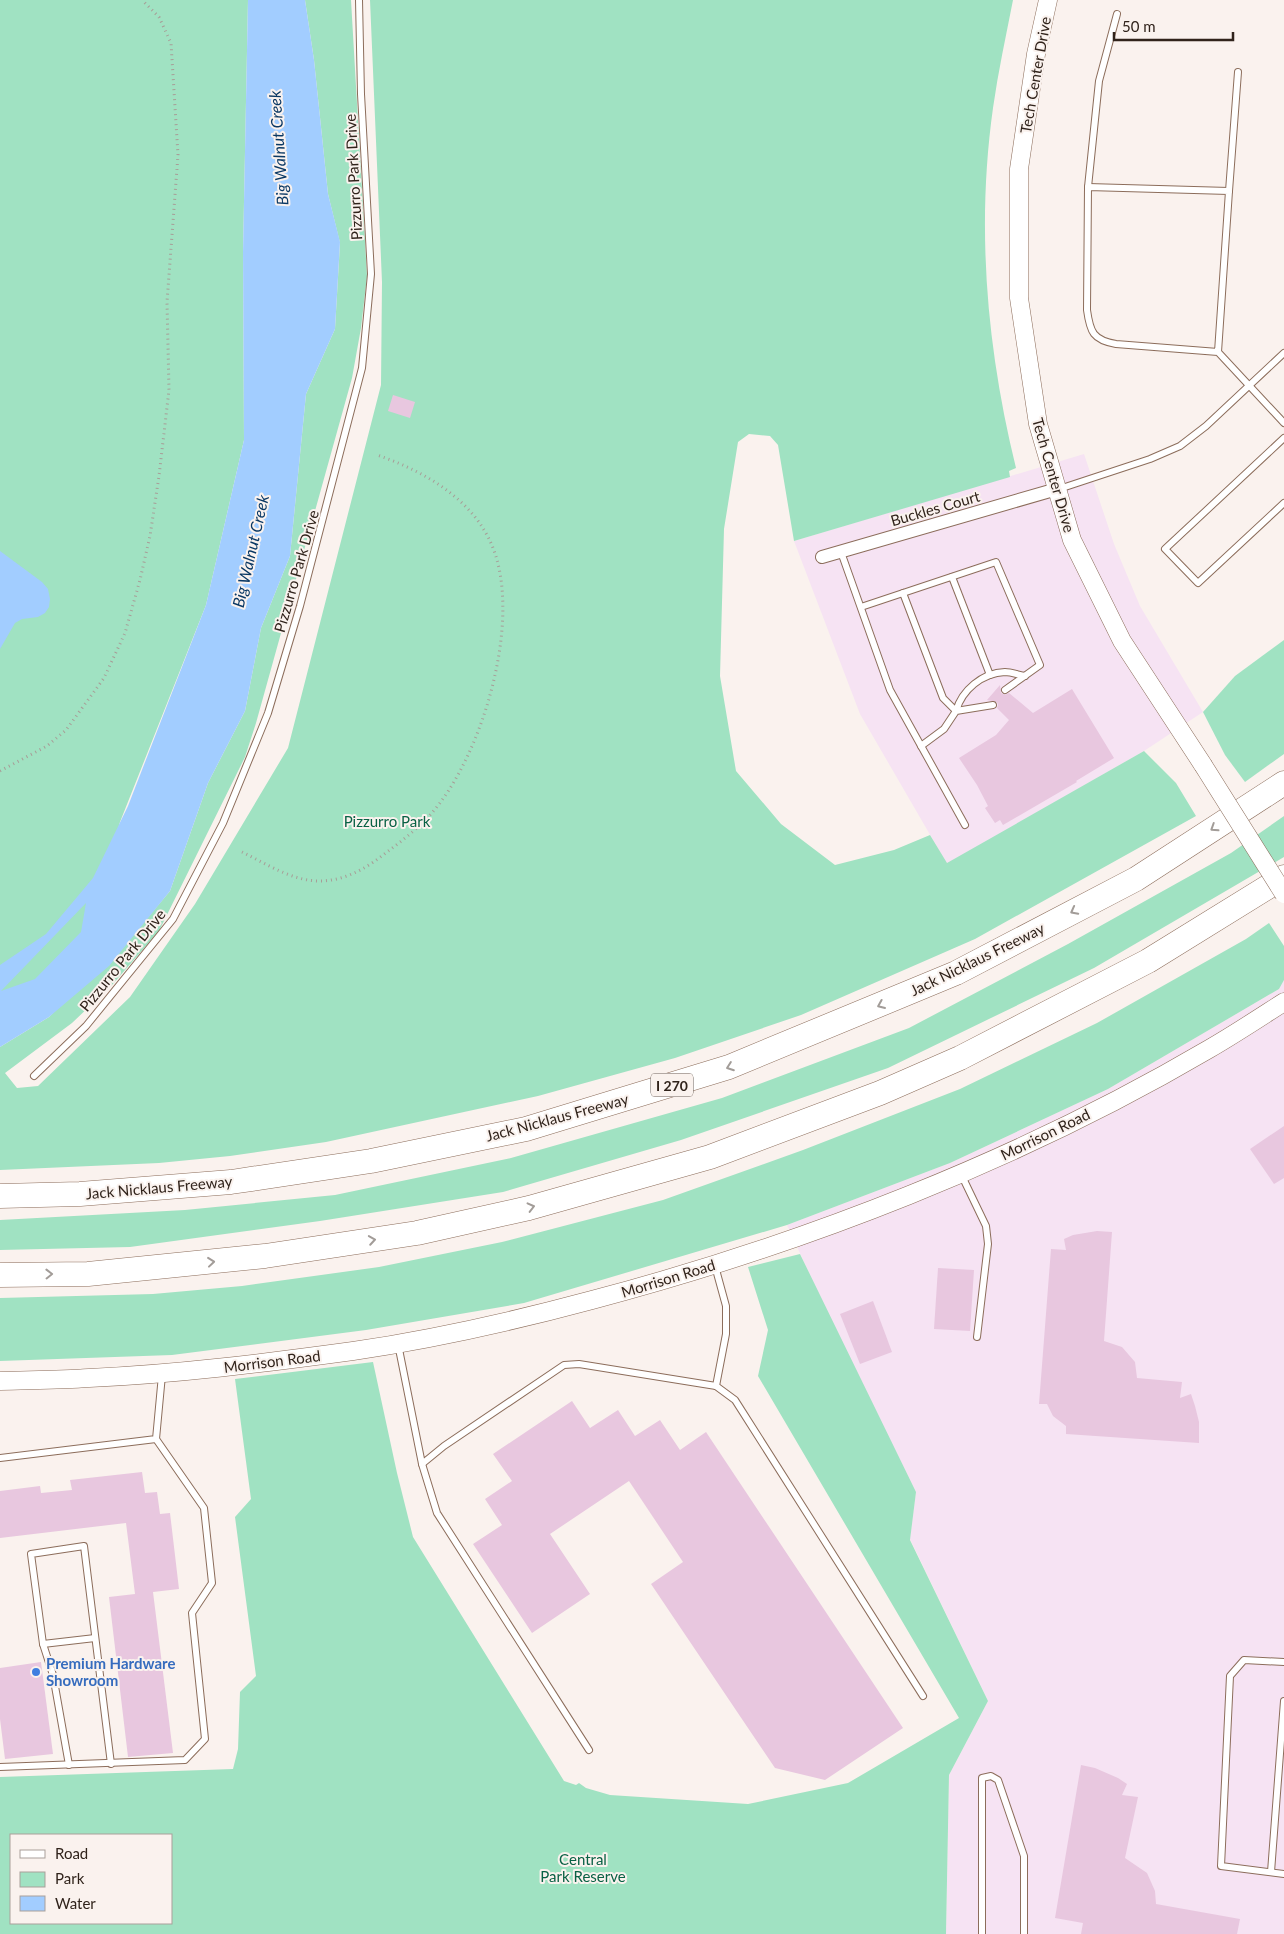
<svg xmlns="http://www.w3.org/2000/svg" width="1284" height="1934" viewBox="0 0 1284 1934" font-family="Lato,sans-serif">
	<rect width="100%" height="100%" fill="#faf2ee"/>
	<g fill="#f6e3f3">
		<polygon points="1084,454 1114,544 1140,606 1203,712 1144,751 947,864 860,714 794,541"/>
		<polygon points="1284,980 1284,1934 946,1934 949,1775 988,1701 910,1539 916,1492 827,1312 787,1225 950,1163 1108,1089 1279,989"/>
	</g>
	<g fill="#a0e2c2" fill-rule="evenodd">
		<polygon points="0,0 248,0 243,252 244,440 206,605 120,822 87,933 36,988 0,992"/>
		<path d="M305,0H351L367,276L361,328L352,378L256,723L245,757L159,931L112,985L72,1023L5,1073L17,1088L38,1086L130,997L195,904L288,748L381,385L382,282L370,0H1013C1006,36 998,72 993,108C976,229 987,350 1016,468L1009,471L1010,477L794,541L778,445L770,436L749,434L738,442L724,529L720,676L736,771L781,824L835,865L894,850L930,835L947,863L1144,751L1176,783L1196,816L975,939L801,1015L675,1058L538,1096L326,1142L230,1156L159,1163L0,1170V1047L49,1017L144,922L170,891L208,783L245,711L261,628L290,556L306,394L335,329L340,243L328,194L314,60Z"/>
		<polygon points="1284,640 1284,754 1245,782 1225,755 1203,712 1235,676"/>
		<polygon points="1284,816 1284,857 1094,968 888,1068 681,1140 503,1192 320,1221 130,1247 0,1250 0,1220 185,1210 335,1195 511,1158 722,1098 909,1028 1068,944 1231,853"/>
		<polygon points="1269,923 1284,946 1284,980 1279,989 1108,1089 950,1163 787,1225 524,1303 366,1330 172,1355 0,1361 0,1298 153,1294 242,1286 379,1267 502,1242 663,1200 803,1150 960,1089 1097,1023 1246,939"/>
		<path d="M800,1254L916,1492L910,1540L988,1701L949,1775L946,1934H0V1777L233,1769L238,1749L240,1692L256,1676L235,1517L251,1499L235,1379L373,1362L397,1473L413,1537L564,1781L576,1785L579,1783L586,1788L610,1795L748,1804L848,1783L959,1718L758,1376L768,1330L748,1267ZM11,1835H171V1923H11Z"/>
	</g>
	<g fill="#a2cdff" fill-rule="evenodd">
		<path d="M248,0H305L314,60L328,194L340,242L335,329L306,394L290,556L261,628L245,711L208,783L170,891L109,966L49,1017L0,1047V965L46,934L93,878L128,806L206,605L244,440L243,252ZM86,903L81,932L35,979L1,991Z"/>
		<polygon points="0,551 42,582 48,589 50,599 49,607 45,613 38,617 22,619 15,623 0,649"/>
	</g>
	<g fill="#e8c7df">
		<polygon points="393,395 415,402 410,418 388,411"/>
		<polygon points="1000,685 1001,693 1005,695 1009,693 1033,713 1072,689 1114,758 1076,781 1077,782 1003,825 1000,820 995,823 985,808 988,806 977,785 959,758 996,735 1009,720 997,708 998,705 997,702 987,700"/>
		<polygon points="1284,1126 1284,1178 1274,1184 1250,1149"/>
		<polygon points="1097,1231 1112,1232 1104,1341 1122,1347 1135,1362 1137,1378 1182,1382 1180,1398 1191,1394 1195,1406 1199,1422 1199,1443 1066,1434 1066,1426 1053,1416 1047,1404 1039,1404 1051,1249 1066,1250 1064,1239 1073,1235"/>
		<polygon points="938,1268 974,1270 970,1331 934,1329"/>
		<polygon points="873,1301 892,1352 860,1364 840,1314"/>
		<polygon points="572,1401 590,1428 618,1410 635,1436 660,1420 680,1450 706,1432 903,1728 825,1780 775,1768 651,1584 683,1562 629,1481 550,1534 590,1594 532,1633 473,1544 502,1525 485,1499 512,1481 493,1454"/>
		<polygon points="142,1472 145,1493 157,1492 160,1514 170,1513 179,1589 153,1592 173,1753 128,1757 109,1597 135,1594 126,1523 0,1538 0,1491 40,1486 41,1493 72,1490 70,1480"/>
		<polygon points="41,1662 53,1754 5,1759 0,1719 0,1668"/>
		<polygon points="1081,1765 1095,1768 1118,1778 1127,1784 1122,1795 1138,1797 1125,1858 1147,1873 1155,1891 1156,1904 1240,1919 1237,1934 1081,1934 1083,1923 1055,1918"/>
	</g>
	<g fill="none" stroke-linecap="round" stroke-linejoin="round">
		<g stroke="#8c6d5b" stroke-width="8">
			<g id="lane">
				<polyline points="1088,187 1099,81 1117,14"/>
				<polyline points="1229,191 1238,72"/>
				<path d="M1218,352L1229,191L1088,187L1087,310C1090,332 1093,340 1116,344L1218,352L1284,423"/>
				<polyline points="1284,438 1165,549 1198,583 1284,503"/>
				<polyline points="1059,489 1150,459 1180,446 1206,426 1284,353"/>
				<polyline points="841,552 890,690 965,825"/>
				<polyline points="952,577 990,675"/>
				<path d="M903,593L943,698L956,711C962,690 982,673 1005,672C1011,672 1019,675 1025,676"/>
				<polyline points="861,607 996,562 1040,665 1005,690"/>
				<polyline points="921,746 944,729 956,711 993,705"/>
				<polyline points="34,1076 86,1026 173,919 223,823 268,713 300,606 362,368 371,274 361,94 359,0"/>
				<polyline points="961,1174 986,1226 988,1244 977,1337"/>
				<polyline points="715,1266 726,1306 726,1334 716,1386 735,1400 923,1696"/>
				<polyline points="398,1344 422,1464 444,1446 564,1365 579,1364 716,1386"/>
				<polyline points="0,1458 156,1439 162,1375"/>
				<polyline points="422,1464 437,1513 589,1750"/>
				<polyline points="43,1644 95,1638"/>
				<polyline points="1284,1662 1244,1660 1230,1676 1221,1866 1284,1874"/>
				<polyline points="69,1765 53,1675 43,1644 31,1554 84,1546 111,1764"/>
				<polyline points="0,1767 185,1760 205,1739 192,1613 212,1583 204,1508 156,1439"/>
				<polyline points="1271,1872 1284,1701"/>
				<polyline points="982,1934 982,1778 991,1776 998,1780 1024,1856 1024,1934"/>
			</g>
		</g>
		<g stroke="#8c6d5b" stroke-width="14">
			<polyline id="street" points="822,557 1057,489"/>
		</g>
		<g stroke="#8c6d5b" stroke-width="19">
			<g id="secondary">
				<polyline points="1048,0 1036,54 1019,169 1019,298 1038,424 1072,540 1122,641 1203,765"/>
				<path d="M0,1381C29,1380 59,1380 89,1378C177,1374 265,1363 353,1351C434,1339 514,1321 592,1300C804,1244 1020,1160 1209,1049C1235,1034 1259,1018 1284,1002"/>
			</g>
		</g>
		<g stroke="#8c6d5b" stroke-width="25">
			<g id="highway">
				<polyline points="0,1196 80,1194 231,1182 371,1161 526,1129 729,1067 956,973 1136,879 1284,783"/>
				<polyline points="0,1275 88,1274 265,1256 417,1233 529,1208 710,1157 880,1093 960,1058 1148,961 1284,877"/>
			</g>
		</g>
		<g stroke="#a79d97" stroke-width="3" stroke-dasharray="1 4" stroke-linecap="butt">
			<polyline points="0,771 47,746 66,730 104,678 125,633 140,580 150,536 159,476 169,390 167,302 178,155 171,43 159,17 142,0"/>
			<path d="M242,852C265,863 292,881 319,881C345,881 367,868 387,852C402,841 417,829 430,815C483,757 526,612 489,539C468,496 421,470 377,455"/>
		</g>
		<use href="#lane" stroke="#fff" stroke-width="6"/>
		<use href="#street" stroke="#fff" stroke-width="12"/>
		<use href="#secondary" stroke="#fff" stroke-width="18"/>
		<use href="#highway" stroke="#fff" stroke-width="24"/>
		<g stroke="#8c6d5b" stroke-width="19" stroke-linecap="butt">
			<polyline id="secondary-bridge" points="1203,765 1284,894"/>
		</g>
		<use href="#secondary-bridge" stroke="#fff" stroke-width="18"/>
	</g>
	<defs><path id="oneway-chevron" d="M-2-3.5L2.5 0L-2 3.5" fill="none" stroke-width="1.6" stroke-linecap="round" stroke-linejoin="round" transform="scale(1.25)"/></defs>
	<g stroke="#a29c98">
		<use href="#oneway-chevron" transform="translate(1214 828) rotate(147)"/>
		<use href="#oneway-chevron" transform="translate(1074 911) rotate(152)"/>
		<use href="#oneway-chevron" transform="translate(881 1005) rotate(157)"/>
		<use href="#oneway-chevron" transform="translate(730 1067) rotate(160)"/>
		<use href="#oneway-chevron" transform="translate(531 1207) rotate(-14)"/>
		<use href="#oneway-chevron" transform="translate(372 1240) rotate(-9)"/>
		<use href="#oneway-chevron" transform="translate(211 1262) rotate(-6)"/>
		<use href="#oneway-chevron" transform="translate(49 1274) rotate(-1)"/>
	</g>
	<circle fill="#3f7fe0" stroke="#faf2ee" stroke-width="2" cx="36" cy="1672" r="5"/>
	<g text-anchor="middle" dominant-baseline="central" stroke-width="4" stroke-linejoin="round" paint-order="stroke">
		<rect fill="#faf2ee" stroke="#6d615a" stroke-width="1" x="651" y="1073.5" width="42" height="23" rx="4"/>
		<g font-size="14" font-weight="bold" fill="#30231b">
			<text x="672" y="1085">I 270</text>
		</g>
		<g font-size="15" fill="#30231b" stroke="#faf2ee">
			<text transform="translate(1035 75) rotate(-80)">Tech Center Drive</text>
			<text transform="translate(353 177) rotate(-93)">Pizzurro Park Drive</text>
			<text transform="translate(1054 475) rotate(74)">Tech Center Drive</text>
			<text transform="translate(935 508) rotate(-16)">Buckles Court</text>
			<text transform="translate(296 571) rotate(-74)">Pizzurro Park Drive</text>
			<text transform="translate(977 959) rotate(-26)">Jack Nicklaus Freeway</text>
			<text transform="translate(122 960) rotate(-51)">Pizzurro Park Drive</text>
			<text transform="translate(557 1117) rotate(-15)">Jack Nicklaus Freeway</text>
			<text transform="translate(1045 1134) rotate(-26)">Morrison Road</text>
			<text transform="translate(159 1187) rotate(-5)">Jack Nicklaus Freeway</text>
			<text transform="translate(668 1278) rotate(-17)">Morrison Road</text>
			<text transform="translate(272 1361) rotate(-7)">Morrison Road</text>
		</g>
		<g font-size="15" fill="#096144" stroke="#faf2ee">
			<text x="387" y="821">Pizzurro Park</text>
			<text x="583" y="1859">Central<tspan x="583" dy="17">Park Reserve</tspan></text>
		</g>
		<g font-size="15" font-weight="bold" fill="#366cbe" stroke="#faf2ee" text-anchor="start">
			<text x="46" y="1663">Premium Hardware<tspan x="46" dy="17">Showroom</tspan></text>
		</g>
		<g font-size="16" font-style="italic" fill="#0a3864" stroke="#faf2ee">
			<text transform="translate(278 148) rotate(-94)">Big Walnut Creek</text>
			<text transform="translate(250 551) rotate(-77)">Big Walnut Creek</text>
		</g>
	</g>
	<rect x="10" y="1834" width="162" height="90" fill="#faf2ee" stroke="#a99f9a"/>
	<rect x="20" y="1850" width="25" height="8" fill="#ffffff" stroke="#a99f9a"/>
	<text x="55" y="1859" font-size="15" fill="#30231b">Road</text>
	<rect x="20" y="1872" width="25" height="15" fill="#a0e2c2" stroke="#a99f9a"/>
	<text x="55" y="1884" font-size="15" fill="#30231b">Park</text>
	<rect x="20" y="1896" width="25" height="15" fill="#a2cdff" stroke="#a99f9a"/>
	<text x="55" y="1909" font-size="15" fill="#30231b">Water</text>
	<path d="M1114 32v8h119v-8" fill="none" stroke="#30231b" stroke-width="2.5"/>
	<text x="1122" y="32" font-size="15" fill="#30231b" stroke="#faf2ee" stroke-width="4" paint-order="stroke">50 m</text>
</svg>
